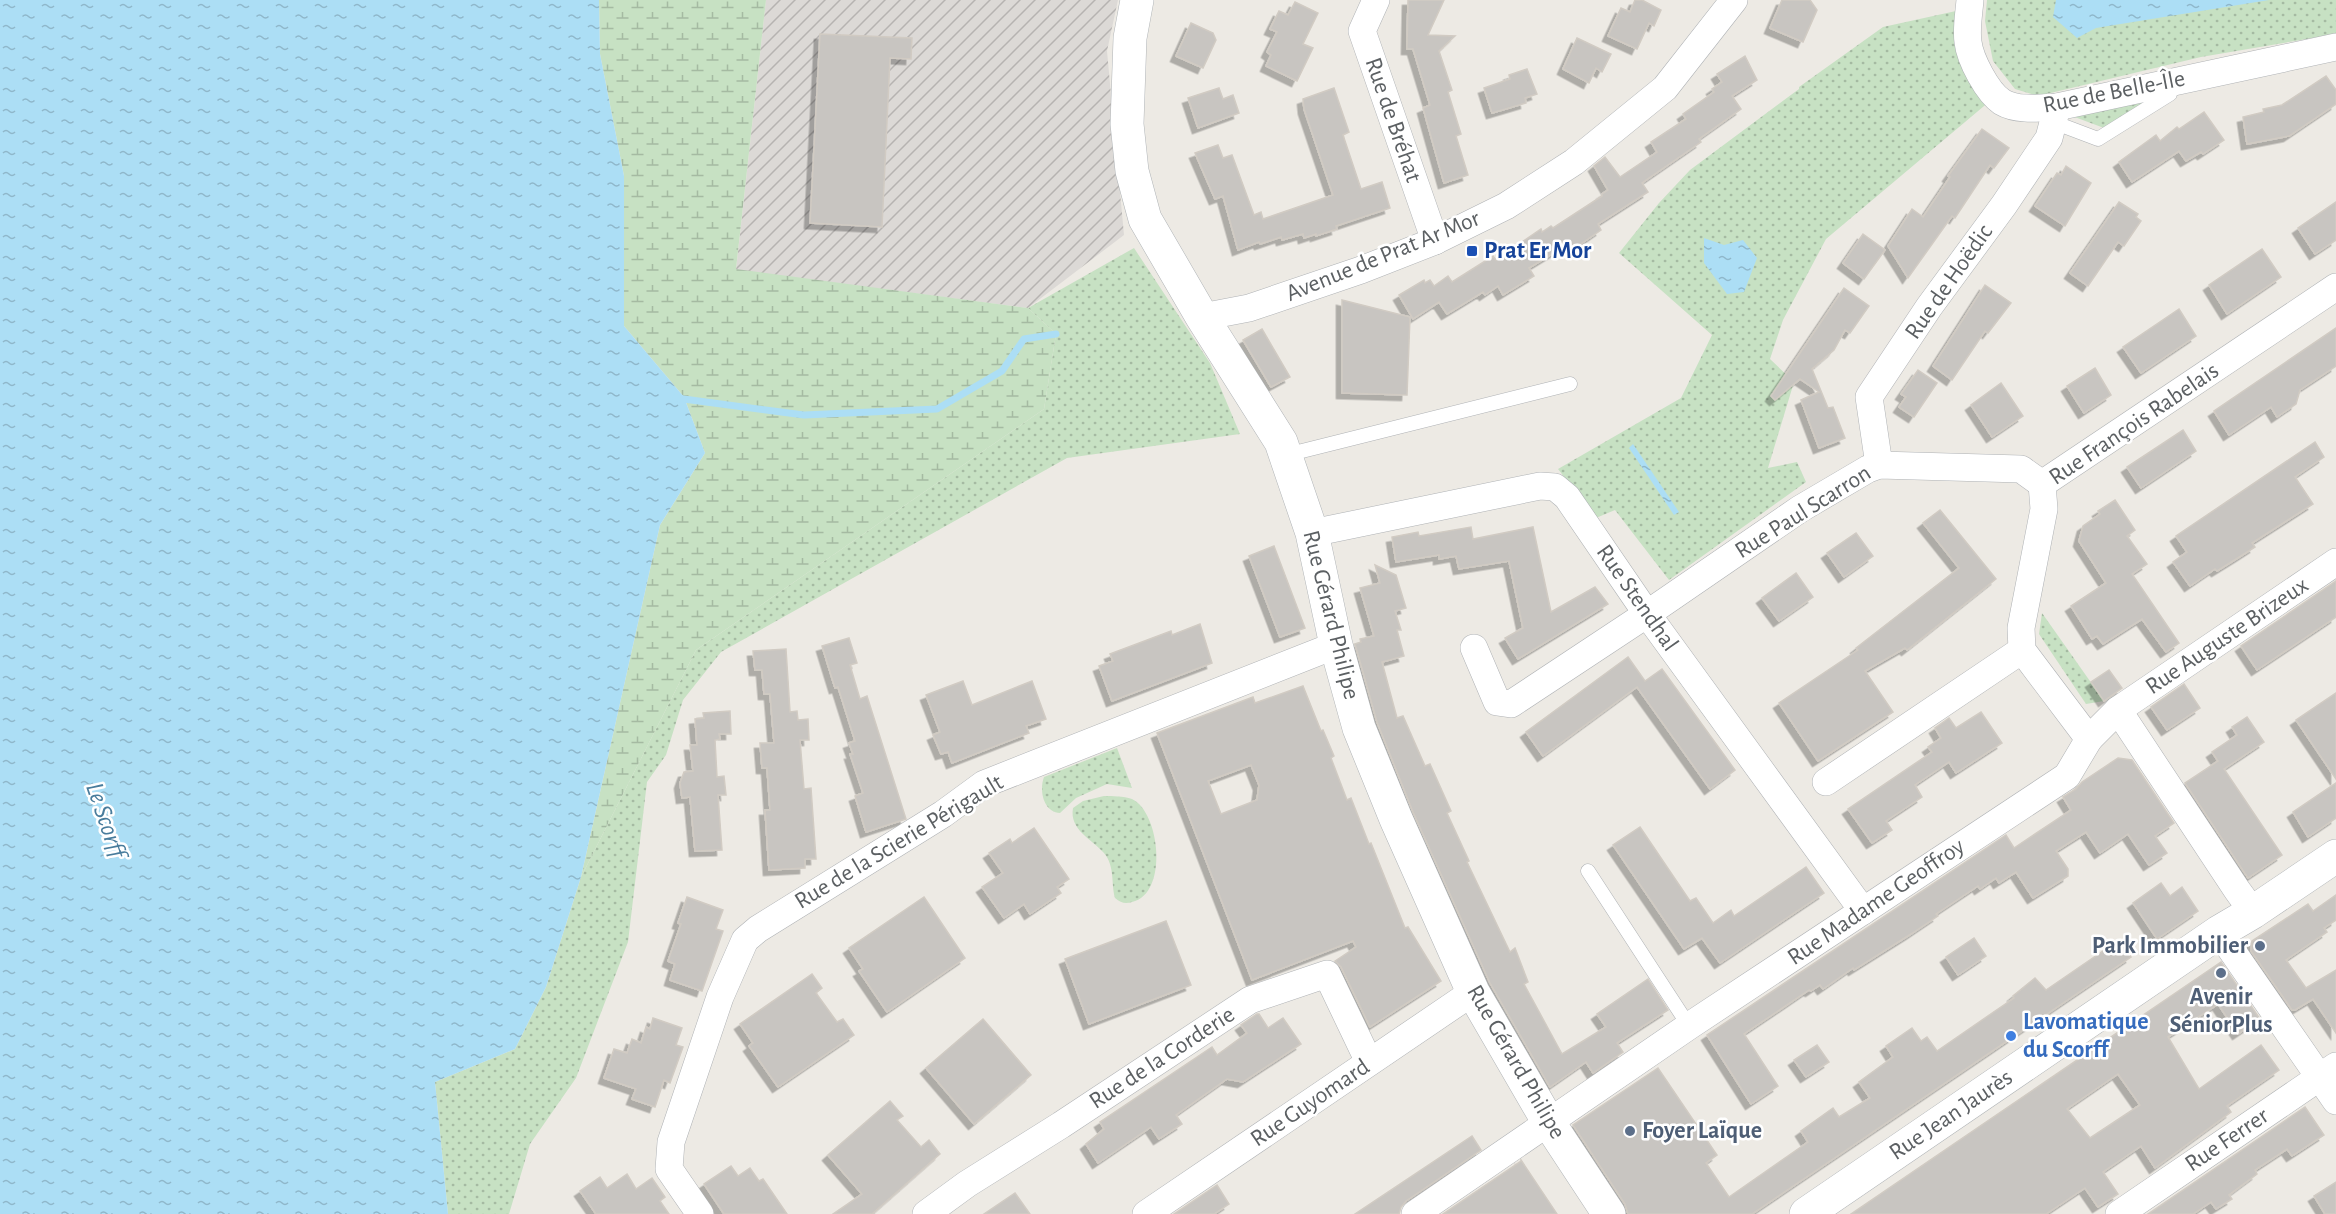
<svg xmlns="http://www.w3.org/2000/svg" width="2336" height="1214" viewBox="0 0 2336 1214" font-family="'Alegreya Sans',sans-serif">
	<defs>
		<pattern id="industrial-furrows" width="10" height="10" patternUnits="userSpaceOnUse" patternTransform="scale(1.5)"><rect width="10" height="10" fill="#dcd9d6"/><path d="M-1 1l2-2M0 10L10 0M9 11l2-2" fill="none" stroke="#b6b3b1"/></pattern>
		<pattern id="green-dots" width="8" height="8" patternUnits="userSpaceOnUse" patternTransform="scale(1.5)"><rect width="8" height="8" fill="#c7e1c3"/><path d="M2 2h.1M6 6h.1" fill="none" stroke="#a5baa2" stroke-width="1.8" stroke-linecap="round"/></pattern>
		<pattern id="wetland-marsh" width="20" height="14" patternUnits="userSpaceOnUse" patternTransform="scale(1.5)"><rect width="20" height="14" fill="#c7e1c3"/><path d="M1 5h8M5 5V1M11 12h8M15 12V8" fill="none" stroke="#a5baa2"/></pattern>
		<pattern id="water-ripples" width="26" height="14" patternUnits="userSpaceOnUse" patternTransform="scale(1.5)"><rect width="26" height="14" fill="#acdef5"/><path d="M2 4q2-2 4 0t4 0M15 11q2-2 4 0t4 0" fill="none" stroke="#8fb7ca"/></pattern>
		<filter id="shadow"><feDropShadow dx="-5.5" dy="5.5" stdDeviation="0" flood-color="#0004"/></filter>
	</defs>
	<rect width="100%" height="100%" fill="#edeae4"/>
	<polygon fill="url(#industrial-furrows)" points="766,0 1118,0 1107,51 1124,235 1028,308 736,270"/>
	<g fill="url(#green-dots)">
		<polygon points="1987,0 2336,0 2336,34 2201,57 2038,96 2015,89 1993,61 1985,21"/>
		<polygon points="1956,11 1990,101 1826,239 1783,320 1770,359 1794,382 1768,468 1797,462 1806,482 1669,580 1615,510 1596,518 1558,469 1681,398 1712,335 1619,253 1659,203 1690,170 1799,89 1799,87 1883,27"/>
		<polygon points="2152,98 2104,128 2072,116"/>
		<polygon points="1134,248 1210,363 1240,434 1067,458 721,652 683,700 666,755 647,782 628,942 576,1078 530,1144 509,1214 448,1214 435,1082 515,1049 546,987 581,877 696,650 1044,409 1056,334 1028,308"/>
		<polygon points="2042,613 2104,701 2086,704 2039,634"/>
		<path d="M1117,748L1132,788L1107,784L1076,798L1060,813C1043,812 1039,790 1044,777Z"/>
		<path d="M1104,796C1113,796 1123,796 1132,799C1160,812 1169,894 1132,902C1125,904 1121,903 1115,898C1111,883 1115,866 1104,853C1092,839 1069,830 1073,808L1083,801Z"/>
	</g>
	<polygon fill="url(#wetland-marsh)" points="599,0 766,0 736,269 1028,308 1056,334 1044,409 696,650 581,877 660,525 705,453 684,397 624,326 624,176 600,54"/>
	<g fill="url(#water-ripples)">
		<polygon points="0,0 599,0 600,54 624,176 624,326 684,397 705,453 660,525 581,877 546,987 515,1049 435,1082 448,1214 0,1214"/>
		<polygon points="2056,0 2269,0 2096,28 2077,38 2053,17"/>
		<polygon points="1704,238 1724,245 1743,240 1757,258 1744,292 1727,294 1704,263"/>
		<polygon points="1633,444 1679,512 1674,515 1629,448"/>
	</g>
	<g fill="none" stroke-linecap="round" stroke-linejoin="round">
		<polyline stroke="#acdef5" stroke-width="7" points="676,398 804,415 937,409 1002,371 1024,339 1056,334"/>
	</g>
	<g fill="#c8c5c1" stroke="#d1cbc3" stroke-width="1.5" fill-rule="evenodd" filter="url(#shadow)">
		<polygon points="1408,0 1444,0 1428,35 1455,36 1439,51 1452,90 1448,92 1461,134 1456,136 1468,175 1444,183 1423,108 1430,105 1413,49 1407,49"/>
		<polygon points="1635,0 1642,0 1661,10 1654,26 1649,23 1637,49 1608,36 1621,8 1630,12"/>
		<polygon points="1782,0 1810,0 1817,10 1803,42 1770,28"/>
		<polygon points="1295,2 1318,13 1303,44 1313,48 1297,81 1266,66 1271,55 1267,52 1277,32 1270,29 1279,11 1288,15"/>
		<polygon points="1191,23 1213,33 1216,40 1203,68 1176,56"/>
		<polygon points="820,34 912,38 911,59 890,58 882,227 810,223"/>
		<polygon points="1577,38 1611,54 1602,72 1596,68 1589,83 1563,69"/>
		<polygon points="1745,56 1757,80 1732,96 1741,109 1699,139 1701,142 1642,183 1648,192 1598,224 1601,230 1569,252 1565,246 1529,268 1534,276 1503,295 1498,286 1485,295 1483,292 1447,314 1439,302 1413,319 1399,295 1424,280 1425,283 1430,280 1434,286 1448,276 1452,282 1493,256 1496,260 1541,229 1542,232 1551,226 1553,228 1602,196 1602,194 1608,190 1594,166 1605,157 1620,177 1657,152 1651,142 1686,119 1683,114 1714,92 1712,89 1722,82 1717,74"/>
		<polygon points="1527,69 1537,94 1525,98 1526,103 1492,113 1484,88 1510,79 1509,75"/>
		<polygon points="2326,76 2336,90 2336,104 2289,136 2247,144 2243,117 2264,112 2263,109 2282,105"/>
		<polygon points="1219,88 1223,99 1233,95 1239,113 1198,128 1188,98"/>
		<polygon points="1334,88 1349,132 1343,135 1361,189 1382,182 1390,208 1336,226 1337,229 1316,236 1316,234 1304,238 1303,234 1282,240 1281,237 1260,244 1259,242 1238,250 1223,196 1215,199 1195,153 1218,145 1223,158 1232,155 1254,215 1261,212 1263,219 1333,195 1304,109 1303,99"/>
		<polygon points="2204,112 2224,140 2203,154 2201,152 2186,161 2179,151 2132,182 2119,162 2156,135 2160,141 2177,127 2179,129"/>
		<polygon points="1982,129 2009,148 1994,168 1990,165 1955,218 1952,216 1908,278 1888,246 1912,209 1923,217 1950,177 1948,176"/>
		<polygon points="2066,166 2091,183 2065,226 2035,206 2057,173 2061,175"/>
		<polygon points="2119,202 2138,214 2136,217 2141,221 2124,246 2118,242 2088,286 2070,273"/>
		<polygon points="2336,202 2336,240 2315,254 2298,228"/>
		<polygon points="1863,234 1885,250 1864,279 1843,263"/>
		<polygon points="2262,249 2281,277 2227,314 2209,285"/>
		<polygon points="1985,285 2011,303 1988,333 1985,331 1952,380 1933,366"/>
		<polygon points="1844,288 1869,306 1850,333 1845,330 1834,350 1812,369 1828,408 1833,407 1845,438 1819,448 1801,400 1819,392 1800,379 1775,400 1771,396"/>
		<polygon points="1342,300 1410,317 1407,395 1342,393"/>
		<polygon points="2179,309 2196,336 2141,373 2123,347"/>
		<polygon points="2336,328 2336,366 2300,390 2296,404 2277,417 2271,407 2229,435 2214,411"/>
		<polygon points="1262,329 1290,377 1271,387 1243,340"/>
		<polygon points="2095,368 2111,395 2084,413 2067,386"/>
		<polygon points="1918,370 1937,383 1914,417 1899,407 1906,397 1901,394"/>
		<polygon points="2001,383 2023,416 1992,437 1971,405"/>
		<polygon points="2183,430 2196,451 2141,488 2127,467"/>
		<polygon points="2315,442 2324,457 2295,477 2313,504 2252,543 2255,547 2241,556 2217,571 2215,569 2190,586 2173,562 2187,552 2176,536"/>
		<polygon points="2115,500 2135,530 2127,536 2147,564 2132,574 2179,643 2166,652 2142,619 2103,644 2097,636 2092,639 2071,606 2106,583 2079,541 2083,526 2100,514 2098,511"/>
		<polygon points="1940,510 1996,579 1907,650 1905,648 1865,671 1893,712 1818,761 1779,703 1858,650 1856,648 1959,568 1923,523"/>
		<polygon points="1471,527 1473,539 1533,527 1551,612 1595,587 1608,604 1518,659 1505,638 1523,628 1509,561 1459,569 1456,556 1439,559 1439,555 1396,562 1392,537 1418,532 1419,536"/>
		<polygon points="1856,533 1873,556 1844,577 1827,553"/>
		<polygon points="1274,546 1305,628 1280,637 1249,556"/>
		<polygon points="1375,565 1396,575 1406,608 1395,611 1401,630 1397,630 1404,656 1382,662 1397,718 1403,716 1425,766 1430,764 1451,811 1447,813 1469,861 1467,862 1510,952 1515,948 1528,982 1524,984 1562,1054 1606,1027 1597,1014 1648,979 1668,1010 1617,1043 1623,1052 1593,1073 1586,1062 1550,1087 1490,983 1413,812 1377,722 1355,644 1361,642 1360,639 1374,636 1360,588 1380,583"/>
		<polygon points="1796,573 1813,597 1779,621 1762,598"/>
		<polygon points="2336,581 2336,617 2257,670 2241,646"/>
		<polygon points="1200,624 1212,663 1112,701 1099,666 1113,661 1110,654 1171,631 1172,635"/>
		<polygon points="849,638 857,663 850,665 860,699 867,696 906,819 866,832 855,796 863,793 850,754 853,754 849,743 855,741 838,687 835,688 822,646"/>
		<polygon points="786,649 790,712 797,711 798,720 808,719 809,740 800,740 804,789 811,788 816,859 805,859 805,868 769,870 765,810 770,810 767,768 762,768 760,743 774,743 770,694 764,694 762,670 755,670 753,651"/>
		<polygon points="1628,657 1645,681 1662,669 1735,770 1710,789 1637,687 1543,756 1526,732"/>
		<polygon points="2109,670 2122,688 2104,701 2091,682"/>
		<polygon points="963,681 972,705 1032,681 1046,719 1026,726 1029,733 952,763 948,752 941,754 933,735 940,732 926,695"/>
		<polygon points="2184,684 2200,708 2167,730 2151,707"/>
		<path d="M1303,686L1321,731L1323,730L1334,756L1331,758L1347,800L1351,798L1369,844L1371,843L1405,928L1408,927L1441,981L1370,1027L1341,967L1335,961L1356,947L1353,941L1252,980L1157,733L1253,697L1255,703ZM1251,765L1259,785L1257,800L1221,814L1208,781Z"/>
		<polygon points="2336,693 2336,779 2296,720"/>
		<polygon points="730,711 731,734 719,734 720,739 715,740 717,777 724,776 726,795 718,795 722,850 695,851 690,797 682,798 680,783 684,772 693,771 690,745 697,745 695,719 704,718 703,713"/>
		<polygon points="1981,712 2002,743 1956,773 1949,762 1915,785 1922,797 1886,821 1892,830 1872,843 1848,809 1932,752 1928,747 1941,738 1935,728 1949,718 1956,728"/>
		<polygon points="2247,717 2264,742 2224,769 2282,855 2248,878 2185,783 2218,761 2212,752 2237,735 2232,727"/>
		<polygon points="2118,758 2132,760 2174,823 2155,836 2167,853 2149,865 2128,834 2100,853 2086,832 2056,851 2068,869 2068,876 2033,898 2016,872 1999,883 1996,878 1980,889 1978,886 1936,914 1938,916 1911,934 1854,970 1853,968 1823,989 1820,985 1811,991 1809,990 1744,1034 1778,1086 1751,1104 1707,1035 2006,835 2014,848 2071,810 2063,797 2076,789 2082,782"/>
		<polygon points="2336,783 2336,818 2308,837 2293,812"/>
		<polygon points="1640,827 1690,901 1696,898 1713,923 1731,910 1734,916 1806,867 1824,893 1720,963 1702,938 1684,949 1613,845"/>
		<polygon points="1034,828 1069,879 1057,887 1061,893 1030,914 1024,904 1004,918 982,887 1003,873 989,853 1010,839 1012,843"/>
		<polygon points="2161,883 2170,896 2182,887 2198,911 2157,939 2133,903"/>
		<polygon points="2336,895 2336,920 2324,928 2327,932 2286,960 2306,988 2336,970 2336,1033 2313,999 2295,1010 2292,1010 2251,951 2252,941 2308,904 2313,911"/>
		<polygon points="687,897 723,910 716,929 723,931 702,991 670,980 675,964 668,961 681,924 678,923"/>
		<polygon points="924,897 965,958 887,1012 859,971 863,969 849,948"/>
		<polygon points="1166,921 1191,985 1089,1024 1065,959"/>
		<polygon points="1974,938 1986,956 1958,975 1946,957"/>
		<polygon points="2119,940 2131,957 1752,1214 1628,1214 1625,1204 1573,1125 1658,1068 1717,1155 1706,1163 1729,1197 1808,1142 1801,1131 1833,1108 1839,1117 1870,1098 1859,1082 1893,1057 1886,1046 1912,1028 1921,1041 1927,1037 1937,1051 2014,998 2013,996 2035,978 2046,990"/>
		<path d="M2221,962L2260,1019L2238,1034L2218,1004L2168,1037L2199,1089L2261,1045L2279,1070L2227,1106L2231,1112L2155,1168L2141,1146L2103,1172L2118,1194L2098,1207L2085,1188L2046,1214H1851ZM2118,1074L2140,1105L2090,1138L2067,1109Z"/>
		<polygon points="812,974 822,988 816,993 837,1022 843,1019 854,1035 778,1087 749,1046 753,1043 740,1024"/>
		<polygon points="1257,1014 1259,1014 1268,1028 1283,1018 1301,1044 1243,1082 1227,1079 1176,1115 1182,1124 1159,1139 1151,1127 1098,1163 1086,1144 1104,1129 1100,1122 1212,1047 1217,1055 1247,1033 1241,1025"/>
		<polygon points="653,1018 682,1028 676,1045 683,1047 670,1083 664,1080 655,1107 632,1099 636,1089 604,1078 614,1049 627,1053 632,1039 641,1043 646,1027 650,1029"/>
		<polygon points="983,1019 1031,1075 974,1124 926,1068"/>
		<polygon points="1817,1045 1829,1062 1806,1077 1794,1060"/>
		<polygon points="890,1101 903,1116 897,1120 921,1147 929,1140 940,1154 872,1214 833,1214 862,1194 828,1155"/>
		<polygon points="2305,1107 2324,1135 2292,1156 2287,1149 2255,1170 2257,1174 2229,1195 2232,1199 2216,1209 2211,1202 2193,1214 2148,1214"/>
		<polygon points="1472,1136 1481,1150 1406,1201 1401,1207 1399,1214 1355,1214"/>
		<polygon points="1521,1160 1557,1214 1443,1214 1521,1161"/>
		<polygon points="731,1166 738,1176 750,1168 759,1181 763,1179 787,1214 724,1214 704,1184"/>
		<polygon points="627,1174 636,1189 652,1178 665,1197 660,1201 669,1214 596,1214 580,1191 600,1177 607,1188"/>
		<polygon points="2336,1182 2336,1214 2325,1214 2314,1196"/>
		<polygon points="1217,1185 1229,1204 1214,1214 1174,1214"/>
		<polygon points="1015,1193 1030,1214 984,1214"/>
	</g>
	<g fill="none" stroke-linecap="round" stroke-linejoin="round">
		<g stroke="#afb2b5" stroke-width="15">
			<g id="lane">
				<polyline points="2053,122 2098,139 2170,94 2171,85"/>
				<polyline points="1286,455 1570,384"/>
				<polyline points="1588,871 1689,1026"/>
			</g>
		</g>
		<g stroke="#afb2b5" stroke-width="28">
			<g id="street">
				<polyline points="1376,0 1362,31 1435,241"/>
				<path d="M1970,0C1969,13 1966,29 1968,42C1970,59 1987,92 2002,102C2017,111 2040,108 2057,107L2336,47"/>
				<polyline points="1202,317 1249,308 1361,270 1435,241 1506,206 1574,162 1665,88 1734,0"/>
				<polyline points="1879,465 1869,397 1929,307 2004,205 2049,138 2057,107"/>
				<polyline points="1312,533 1540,486 1555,487 1567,497 1647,614 1863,911"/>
				<polyline points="1474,648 1497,702 1511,704 1647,614 1800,509 1868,469 1879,465 2021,469 2042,484"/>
				<polyline points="2118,710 2237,890 2253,912"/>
				<polyline points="2089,739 2022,650 2021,628 2044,509 2042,484 2336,287"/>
				<polyline points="1826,782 2022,650"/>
				<polyline points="2219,932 2336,1101"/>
				<polyline points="700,1214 669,1169 671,1142 720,997 745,940 758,929 943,814 984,784 1336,645"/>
				<polyline points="926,1214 967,1184 1061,1125 1250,1000 1327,974 1369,1062"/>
				<polyline points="1146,1214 1473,992"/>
				<polyline points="1415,1214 1689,1026 2067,776 2089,739 2118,710 2336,562"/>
				<polyline points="2119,1214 2336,1066"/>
			</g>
		</g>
		<g stroke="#b0b4b7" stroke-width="34">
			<g id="secondary">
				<polyline points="1137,0 1130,38 1127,124 1132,171 1145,219 1202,317 1281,442 1312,533 1336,645 1359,728 1396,819 1473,992 1549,1123 1609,1214"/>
				<polyline points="1806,1214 2219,932 2253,912 2336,856"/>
			</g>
		</g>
		<use href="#lane" stroke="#fff" stroke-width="14"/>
		<use href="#street" stroke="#fff" stroke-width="27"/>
		<use href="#secondary" stroke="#fff" stroke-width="33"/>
	</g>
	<rect fill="#1a4fb4" stroke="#fff" stroke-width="2" x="1466" y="245" width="12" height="12" rx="3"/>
	<g fill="#5c6f8a" stroke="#fff" stroke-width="2">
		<circle cx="2260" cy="946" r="6"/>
		<circle cx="2221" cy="973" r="6"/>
		<circle cx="1630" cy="1131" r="6"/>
	</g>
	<circle fill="#3f7fe0" stroke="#fff" stroke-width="2" cx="2011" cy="1036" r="6"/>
	<g text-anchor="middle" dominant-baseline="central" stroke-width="5" stroke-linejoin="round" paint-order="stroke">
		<g font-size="24" fill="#5c6063" stroke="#fff">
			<text transform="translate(2114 92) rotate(-11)">Rue de Belle-Île</text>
			<text transform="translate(1393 120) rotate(71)">Rue de Bréhat</text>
			<text transform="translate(1383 256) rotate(-22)">Avenue de Prat Ar Mor</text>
			<text transform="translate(1949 282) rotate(-55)">Rue de Hoëdic</text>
			<text transform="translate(2134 424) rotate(-34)">Rue François Rabelais</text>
			<text transform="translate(1803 512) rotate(-32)">Rue Paul Scarron</text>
			<text transform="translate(1637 598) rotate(55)">Rue Stendhal</text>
			<text transform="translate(1331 615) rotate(76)">Rue Gérard Philipe</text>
			<text transform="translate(2227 636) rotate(-34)">Rue Auguste Brizeux</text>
			<text transform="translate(899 842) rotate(-31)">Rue de la Scierie Périgault</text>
			<text transform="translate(1876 902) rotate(-34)">Rue Madame Geoffroy</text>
			<text transform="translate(1162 1058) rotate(-33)">Rue de la Corderie</text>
			<text transform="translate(1516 1062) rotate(60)">Rue Gérard Philipe</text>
			<text transform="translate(1310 1103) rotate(-34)">Rue Guyomard</text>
			<text transform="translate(1951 1115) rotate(-34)">Rue Jean Jaurès</text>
			<text transform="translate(2227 1140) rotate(-34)">Rue Ferrer</text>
		</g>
		<g font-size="24" font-weight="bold" fill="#164399" stroke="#fff" text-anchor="start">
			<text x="1484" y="251">Prat Er Mor</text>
		</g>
		<g font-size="24" font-weight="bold" fill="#4e5e75" stroke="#fff" text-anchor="end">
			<text x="2248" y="946">Park Immobilier</text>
			<text x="2221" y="997" text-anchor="middle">Avenir<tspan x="2221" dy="28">SéniorPlus</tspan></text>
			<text x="1642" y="1131" text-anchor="start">Foyer Laïque</text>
		</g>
		<g font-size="24" font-weight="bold" fill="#366cbe" stroke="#fff" text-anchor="start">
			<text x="2023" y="1022">Lavomatique<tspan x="2023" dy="28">du Scorff</tspan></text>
		</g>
		<g font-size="26" font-style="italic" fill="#487c9c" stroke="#fff">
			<text transform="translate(106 820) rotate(71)">Le Scorff</text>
		</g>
	</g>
</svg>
